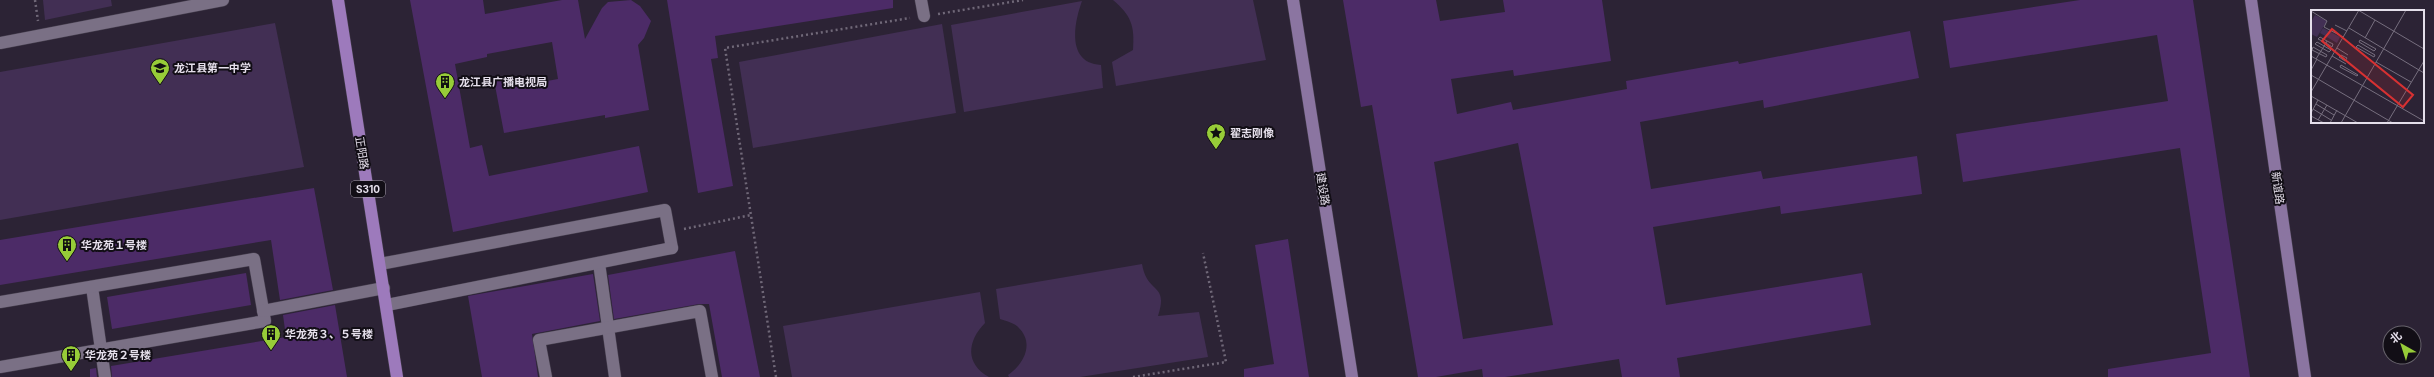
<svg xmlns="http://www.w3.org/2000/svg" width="2434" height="377" viewBox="0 0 2434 377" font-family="Inter,'Noto Sans SC',sans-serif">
	<rect width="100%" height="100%" fill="#2c2335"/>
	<g fill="#422f54">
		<polygon points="43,0 111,0 112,6 45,20"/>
		<path d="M1113,0H1253L1266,60L1116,86L1112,62L1133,50C1135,26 1131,15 1113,0Z"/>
		<path d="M1082,1C1074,23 1066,63 1101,65L1103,88L964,112L951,25Z"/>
		<polygon points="275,23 304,167 0,220 0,72"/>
		<polygon points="942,24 956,113 753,148 739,62"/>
		<path d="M1142,264C1147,295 1169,282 1158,316L1199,312L1208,357L1080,377H1009L1008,375C1024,364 1035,343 1018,327C1014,323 1006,321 1000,319L996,289Z"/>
		<path d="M980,292L985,323C967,341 965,364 989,377H792L783,326Z"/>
	</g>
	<g fill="#4c2b67" fill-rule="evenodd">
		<polygon points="410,0 483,0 485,14 562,0 578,0 585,39 602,8 608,2 631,0 640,6 651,21 644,38 638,45 649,110 605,118 605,115 504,133 494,80 518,76 520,86 558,79 552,42 487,54 487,57 455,64 470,148 482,145 489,176 639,146 648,192 453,232"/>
		<polygon points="667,0 893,0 893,8 715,36 718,58 711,59 733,186 698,193"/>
		<path d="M1343,0H1436L1440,21L1505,12L1503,0H1602L1611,61L1514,76L1513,70L1451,79L1457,114L1511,102L1513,110L1627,89L1626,81L1738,61L1739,64L1910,31L1919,78L1764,108L1763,100L1640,122L1651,189L1761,171L1763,179L1917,156L1922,194L1781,214L1780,206L1653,227L1666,305L1862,273L1871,325L1677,358L1680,377H1622L1619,359L1505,377H1483L1482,369L1436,377H1418L1372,105L1361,107ZM1518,143L1553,325L1463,339L1434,162Z"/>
		<polygon points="2080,0 2193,0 2250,377 2108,377 2108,369 2211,353 2180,148 1963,182 1956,134 2168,101 2157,35 1950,68 1943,21"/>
		<polygon points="314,188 333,290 280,300 271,240 0,285 0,240"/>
		<polygon points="1288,239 1309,377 1244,377 1244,369 1274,364 1255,245"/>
		<polygon points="735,251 760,377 722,377 709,304 699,304 614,319 608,275"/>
		<polygon points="246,273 251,305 112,329 107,297"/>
		<polygon points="593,274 600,321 532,334 538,377 482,377 468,296"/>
		<polygon points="335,305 347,377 112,377 111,366 286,337 283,315"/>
		<polygon points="96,368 97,377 90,377 90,369"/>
	</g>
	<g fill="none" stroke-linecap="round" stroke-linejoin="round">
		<g stroke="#463f4e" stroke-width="13">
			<g id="street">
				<polyline points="921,0 924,16"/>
				<polyline points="0,43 223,0"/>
				<polyline points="599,263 615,377"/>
				<polyline points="380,264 665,210 672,248 669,232"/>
				<polyline points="92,287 105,377"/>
				<polyline points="0,302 254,259 265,321 0,367"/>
				<polyline points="387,305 672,248"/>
				<polyline points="263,311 384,288"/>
				<polyline points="546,377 539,340 700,311 712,377"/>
			</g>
		</g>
		<g stroke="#463f4e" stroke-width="13">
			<g id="secondary">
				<polyline points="1293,0 1352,377"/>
				<polyline points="2251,0 2305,377"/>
			</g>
		</g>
		<g stroke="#463f4e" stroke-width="13">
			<polyline id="primary" points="338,0 397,377"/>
		</g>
		<g stroke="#706878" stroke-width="2.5" stroke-dasharray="2 3" stroke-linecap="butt">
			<polyline points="35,0 38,21"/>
			<polyline points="938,14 1023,0"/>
			<polyline points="684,229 751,215"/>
			<polyline points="776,377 725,48 910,18"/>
			<polyline points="1133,377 1226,362 1203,253"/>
		</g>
		<use href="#street" stroke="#7a7085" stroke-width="12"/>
		<use href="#secondary" stroke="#8b75a1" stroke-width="12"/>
		<use href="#primary" stroke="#9d7abc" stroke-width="12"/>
	</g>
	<defs>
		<g id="school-pin" transform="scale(1)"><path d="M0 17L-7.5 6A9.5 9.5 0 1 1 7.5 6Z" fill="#97cc38" stroke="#120e16"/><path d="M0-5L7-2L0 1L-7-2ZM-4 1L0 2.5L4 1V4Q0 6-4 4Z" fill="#111"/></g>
		<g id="building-pin" transform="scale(1)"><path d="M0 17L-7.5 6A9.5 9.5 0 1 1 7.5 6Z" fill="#97cc38" stroke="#120e16"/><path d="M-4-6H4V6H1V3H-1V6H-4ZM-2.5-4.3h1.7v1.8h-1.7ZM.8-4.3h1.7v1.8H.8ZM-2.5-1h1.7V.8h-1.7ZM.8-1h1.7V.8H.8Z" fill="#111"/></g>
		<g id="sight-pin" transform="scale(1)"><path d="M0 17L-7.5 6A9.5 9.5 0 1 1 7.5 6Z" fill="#97cc38" stroke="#120e16"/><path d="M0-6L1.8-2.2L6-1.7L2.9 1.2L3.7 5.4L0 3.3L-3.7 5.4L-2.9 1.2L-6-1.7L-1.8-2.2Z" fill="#111"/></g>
	</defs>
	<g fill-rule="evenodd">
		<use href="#school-pin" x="160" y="68"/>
		<use href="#building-pin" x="445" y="82"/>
		<use href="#sight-pin" x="1216" y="133"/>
		<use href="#building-pin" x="67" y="245"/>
		<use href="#building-pin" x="271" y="334"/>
		<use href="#building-pin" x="71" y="355"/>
	</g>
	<g text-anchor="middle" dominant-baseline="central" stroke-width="4" stroke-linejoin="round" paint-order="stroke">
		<rect fill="#120e16" stroke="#a6a0ab" stroke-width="1" x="351" y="181" width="34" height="16" rx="3"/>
		<g font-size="10" font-weight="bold" fill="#e5dfeb">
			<text x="368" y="189">S310</text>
		</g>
		<g font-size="11" font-weight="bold" fill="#e5dfeb" stroke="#120e16" text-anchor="start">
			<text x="174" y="68">龙江县第一中学</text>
			<text x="459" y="82">龙江县广播电视局</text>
			<text x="1230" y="133">翟志刚像</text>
			<text x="81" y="245">华龙苑１号楼</text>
			<text x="285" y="334">华龙苑３、５号楼</text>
			<text x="85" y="355">华龙苑２号楼</text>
		</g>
		<g font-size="11" fill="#e5dfeb" stroke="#120e16">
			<text transform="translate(362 153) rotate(81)">正阳路</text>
			<text transform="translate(2278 188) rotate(82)">新谊路</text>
			<text transform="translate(1323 189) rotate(81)">建设路</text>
		</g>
	</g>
	<g transform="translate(2311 10)">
		<rect width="113" height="113" fill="#2c2335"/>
		<path d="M4,5L16,11L6,27L0,24V12ZM12,18L29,27L26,33L9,23Z" fill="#422f54"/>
		<path fill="none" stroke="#766e7e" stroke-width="1" d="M47,0L113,39M0,1L16,11L13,17L32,27M24,15L36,21M38,18L113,63M54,28L64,10M49,30L65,39L63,41L48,32ZM6,32L20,40L18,42L4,34ZM47,35L64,45L63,47L45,37ZM2,37L16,45L15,47L1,40ZM26,38L37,45M30,45L36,48L34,51L28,47ZM0,46L113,111M21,46L35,54M5,49L15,33L16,31L22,34L21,37L15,33L7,29L9,27L16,31M65,52L100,72M30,55L47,65L46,66L29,57ZM0,60L6,49M0,65L82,113M0,82L48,0M0,86L47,113M5,94L23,105M2,99L20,110M0,103L7,90M0,106L13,113M7,110L16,95M19,113L26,100M30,113L95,0M76,113L113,51"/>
		<path fill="#d73132" fill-opacity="0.15" stroke="#d73132" stroke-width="2" d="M21,19L102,85L92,97L11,31Z"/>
		<rect width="113" height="113" fill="none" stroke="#e5dfeb" stroke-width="2"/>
	</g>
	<g transform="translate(2402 345) rotate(321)"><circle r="19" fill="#120e16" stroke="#66626b"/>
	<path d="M0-3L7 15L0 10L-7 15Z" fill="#97cc38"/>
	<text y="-6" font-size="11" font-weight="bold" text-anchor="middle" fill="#e5dfeb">北</text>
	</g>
</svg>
